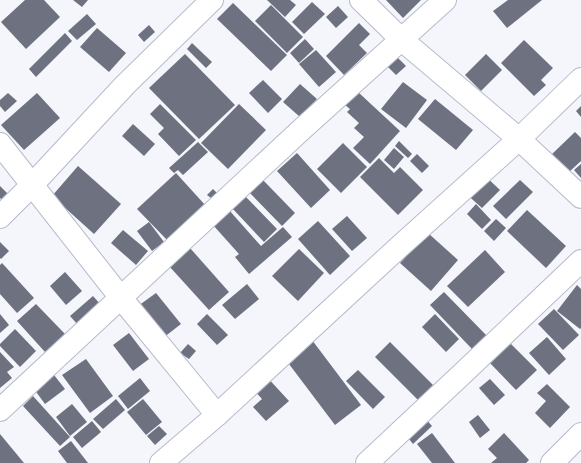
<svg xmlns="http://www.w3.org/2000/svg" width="581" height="463" viewBox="0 0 581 463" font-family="'Golos Text',sans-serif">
	<rect width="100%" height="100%" fill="#f4f6fc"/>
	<g fill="#6d7180">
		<polygon points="25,0 44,0 60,17 26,49 1,22"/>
		<polygon points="73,0 88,0 82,7"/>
		<polygon points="267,0 290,0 296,5 285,17"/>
		<polygon points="386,0 421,0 403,18"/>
		<polygon points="508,0 542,0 507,28 493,11"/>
		<polygon points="312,2 325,14 304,34 292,22"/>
		<polygon points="233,3 287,55 271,71 217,19"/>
		<polygon points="271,5 303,37 287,53 255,21"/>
		<polygon points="338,6 348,17 336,28 326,17"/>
		<polygon points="87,14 96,24 77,40 68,31"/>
		<polygon points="359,23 370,34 359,45 367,53 344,75 326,56"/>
		<polygon points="149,25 155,32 144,42 138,35"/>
		<polygon points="97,28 126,53 109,72 80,47"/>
		<polygon points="65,33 72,41 36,77 29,69"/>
		<polygon points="305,39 314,49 299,63 290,53"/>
		<polygon points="524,40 553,68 541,80 546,85 534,96 501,63"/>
		<polygon points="192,43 212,62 206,68 187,49"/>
		<polygon points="316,50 336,72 319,87 299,64"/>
		<polygon points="185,54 235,105 199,139 149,88"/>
		<polygon points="486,54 502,70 481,91 465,75"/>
		<polygon points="397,57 406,66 396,75 387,66"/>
		<polygon points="263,80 282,99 268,113 249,93"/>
		<polygon points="403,82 427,100 406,128 381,109"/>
		<polygon points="300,84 317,99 300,117 283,102"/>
		<polygon points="358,92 400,131 370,164 353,148 364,137 354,128 359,123 347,112 350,109 345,105"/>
		<polygon points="8,93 17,101 5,112 0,106 0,100"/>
		<polygon points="37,93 60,118 24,150 1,125"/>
		<polygon points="435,99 473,130 456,150 418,119"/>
		<polygon points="160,104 196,140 179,156 158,134 164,128 150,114"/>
		<polygon points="239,104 266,130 228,169 201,143"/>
		<polygon points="581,106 581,117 576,111"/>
		<polygon points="133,124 155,144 144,156 122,136"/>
		<polygon points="575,132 581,138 581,161 568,173 551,155"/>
		<polygon points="399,141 412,154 408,158 395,146"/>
		<polygon points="198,142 208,152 183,175 178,170 174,173 169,168"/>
		<polygon points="343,143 367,167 341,193 317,169"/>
		<polygon points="394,148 404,157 394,169 384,160"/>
		<polygon points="297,153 330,190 311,208 277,171"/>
		<polygon points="417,154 429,166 422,173 410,161"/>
		<polygon points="379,158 394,173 400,167 423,190 398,215 360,177"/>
		<polygon points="581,164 581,178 574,170"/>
		<polygon points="78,166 121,204 94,234 52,196"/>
		<polygon points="176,173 206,206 168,241 137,209"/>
		<polygon points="482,173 500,190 482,208 464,192"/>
		<polygon points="262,179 295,213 282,226 249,192"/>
		<polygon points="520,180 533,192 506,219 493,206"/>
		<polygon points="0,186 10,196 4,202 0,198"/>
		<polygon points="213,189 217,193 211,198 207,195"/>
		<polygon points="245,196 277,229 264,242 232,208"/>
		<polygon points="476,204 491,220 482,229 467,214"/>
		<polygon points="229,210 261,246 283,227 292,237 249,274 235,257 239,254 213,225"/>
		<polygon points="527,210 566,246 546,268 507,231"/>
		<polygon points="347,216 367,238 352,251 332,229"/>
		<polygon points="496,219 506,228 494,241 484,231"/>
		<polygon points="318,221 350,256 330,275 298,239"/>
		<polygon points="149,222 164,242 152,251 137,231"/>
		<polygon points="123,230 148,251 136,265 111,243"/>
		<polygon points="428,233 458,260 431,291 400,263"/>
		<polygon points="0,242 9,251 1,259 0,258"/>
		<polygon points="190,248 229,292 209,310 169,266"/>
		<polygon points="299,249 324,273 298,301 272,276"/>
		<polygon points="485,250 505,272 468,307 447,286"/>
		<polygon points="2,263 34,298 17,313 0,294 0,265"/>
		<polygon points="65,272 82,291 66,305 50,286"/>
		<polygon points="247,284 259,299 235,319 222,305"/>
		<polygon points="577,285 581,289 581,328 580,329 557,311"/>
		<polygon points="444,292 487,336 473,350 430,305"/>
		<polygon points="156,293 181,324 163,338 138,306"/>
		<polygon points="93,296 101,305 78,325 70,316"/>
		<polygon points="36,304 65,334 45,352 17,321"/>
		<polygon points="554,309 579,335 563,350 538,324"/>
		<polygon points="0,314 9,325 0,333"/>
		<polygon points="207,314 228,335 217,345 197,324"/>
		<polygon points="435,314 459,339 446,352 422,327"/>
		<polygon points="15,329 36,351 20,367 0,346 0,344"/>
		<polygon points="129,333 149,359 133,371 113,345"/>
		<polygon points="547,337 566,359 549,375 529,353"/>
		<polygon points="312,340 361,405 335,425 286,360"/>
		<polygon points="390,342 433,385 418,400 375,357"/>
		<polygon points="509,342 537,370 516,390 489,362"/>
		<polygon points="188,344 196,351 189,359 180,353"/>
		<polygon points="0,352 14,367 7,372 12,378 0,388"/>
		<polygon points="86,359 113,396 90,413 62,375"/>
		<polygon points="358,370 385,397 373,409 346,381"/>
		<polygon points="54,375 65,389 45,404 34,389"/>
		<polygon points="265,375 289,401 266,421 253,407 262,399 251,387"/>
		<polygon points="140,378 150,391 128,409 118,396"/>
		<polygon points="490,379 505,395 494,405 479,388"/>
		<polygon points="547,384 570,407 550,428 535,413 546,401 537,393"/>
		<polygon points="33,396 70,437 60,446 23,406"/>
		<polygon points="116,399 125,410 103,429 93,419"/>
		<polygon points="143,399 162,422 146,435 127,412"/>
		<polygon points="72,404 87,422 70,436 56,417"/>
		<polygon points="478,415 490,430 480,438 469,422"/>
		<polygon points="424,417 432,426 413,444 405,434"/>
		<polygon points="92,421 101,432 82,448 73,437"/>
		<polygon points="159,426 167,434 155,445 147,436"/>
		<polygon points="432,433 455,463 432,463 417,444"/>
		<polygon points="504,433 529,460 526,463 491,463 497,458 488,449"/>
		<polygon points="0,434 24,463 0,463"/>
		<polygon points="71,441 88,463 67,463 58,451"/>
	</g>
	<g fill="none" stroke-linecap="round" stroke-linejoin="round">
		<g stroke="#b6bbcb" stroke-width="24">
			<g id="minor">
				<polyline points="361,0 402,40 519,139 581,197"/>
				<polyline points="0,144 121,298 217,415"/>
				<polyline points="0,217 32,185 125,85 212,0"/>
				<polyline points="0,410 301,130 445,0"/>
				<polyline points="161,463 217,415 399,247 519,139 581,79"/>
				<polyline points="367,463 461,375 581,261"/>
				<polyline points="552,463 581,434"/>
			</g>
		</g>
		<use href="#minor" stroke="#fff" stroke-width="22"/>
	</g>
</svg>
